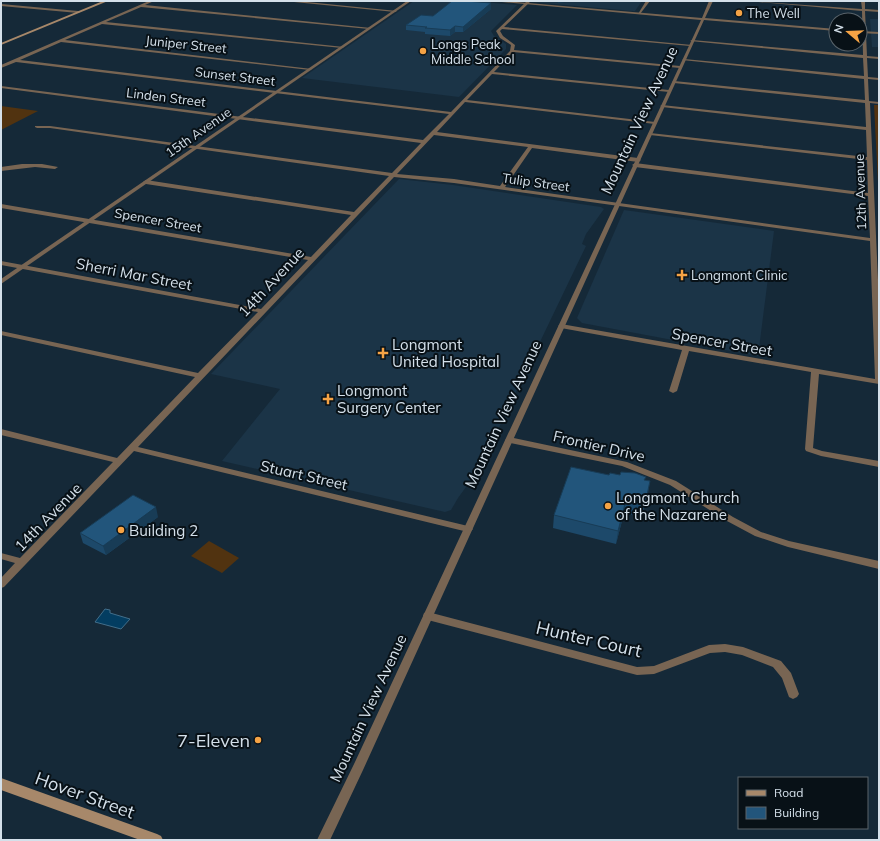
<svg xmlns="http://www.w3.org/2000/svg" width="880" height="841" viewBox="0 0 880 841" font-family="Mulish,sans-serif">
	<rect width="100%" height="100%" fill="#152938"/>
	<g fill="#1b3447">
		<polygon points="414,1 472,1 517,5 491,31 494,36 506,44 506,49 459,97 302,78"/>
		<polygon points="521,1 642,1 635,11 633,11"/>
		<polygon points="870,19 879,19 879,47 872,47"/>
		<polygon points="399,179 453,185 601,207 604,209 586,234 582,244 586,246 479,469 458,498 451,510 445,512 222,461 280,389 211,374"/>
		<polygon points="624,210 774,231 758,356 582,323 577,318"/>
	</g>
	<g fill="#513310">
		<polygon points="874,105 879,105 879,202"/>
		<polygon points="1,106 38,111 1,130"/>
		<polygon points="209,541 239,558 222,573 191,556"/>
	</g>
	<polygon fill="#033d61" stroke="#426e8a" points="105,609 110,610 110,613 130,619 121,629 95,622"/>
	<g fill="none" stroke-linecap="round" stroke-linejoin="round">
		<g fill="#786553" fill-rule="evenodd">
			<path d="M149,1H154L145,5L371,28L369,29L141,7L106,22L344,47L342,48L102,24L65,40L312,69L310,70L61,42L20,60L451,112L510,51L511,45L500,38L496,31L527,1H531L504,27L692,45L690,46L502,29L500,31L503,36L515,45L514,50L680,66L682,67L680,68L513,52L494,72L669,90L671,91L669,92L492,74L467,100L655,122L657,123L655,124L465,102L437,132L638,158L641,160L638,162L532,148L505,187L870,238L868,196L635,167L632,165L635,163L868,193L867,160L650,135L648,134L650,133L867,157L866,130L662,107L660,106L662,105L866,127L865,103L674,83L672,82L674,81L865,100L864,79L682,60L684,59L864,76L863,58L690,41L692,40L863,55L862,11L748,1L862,9L861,1H865V9L879,10V12L865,11L867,56L879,57V59L867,58L868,77L879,78V80L868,79L869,101L879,102V104L870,103L879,302V384L819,374L813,448L822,451L879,461V467L821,456L806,451L805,449L811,372L689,351L677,391L673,393L669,391L682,350L561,328L558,326L561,324L875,379L870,241L454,183L394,177L138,447L468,526L471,527L473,529L471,531L468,532L134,451L4,587L1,588V578L15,563L1,559V553L20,558L113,462L1,435V429L117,458L195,377L1,335V331L198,373L258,312L1,265V261L261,309L308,260L1,208V204L311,257L351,215L146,184L143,182L146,180L354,212L389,176L50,128H37L35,127V126H50L392,173L421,143L1,88V86L423,140L449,114L16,62L1,68V65ZM434,135L528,147L500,186L454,179L397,174Z"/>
			<polygon points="284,1 297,1 397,11 395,12"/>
			<polygon points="646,1 650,1 640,14 638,14"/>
			<polygon points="1,4 78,11 80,12 78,13 1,6"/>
			<polygon points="22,164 42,164 58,167 55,169 35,167 1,171 1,167"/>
			<polygon points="509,437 627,462 676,481 733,517 761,532 789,541 879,561 879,569 788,547 755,536 727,521 670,485 622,466 506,442 505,440"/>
			<polygon points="428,612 637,667 654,666 709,645 725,644 743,647 781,661 791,673 799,694 797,697 793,699 789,697 782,678 773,667 742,655 725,652 710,653 654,674 637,675 424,619 423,616 424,613"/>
		</g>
		<g fill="#786553" fill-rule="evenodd">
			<polygon points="407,1 411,1 1,284 1,279"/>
			<polygon points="491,1 505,1 702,18 709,1 713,1 705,18 836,29 836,31 704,20 363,770 330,840 317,840 355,762 701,20"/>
			<polygon points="860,31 879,32 879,34 860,33"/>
		</g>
		<g fill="#a7886a" fill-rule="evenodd">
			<polygon points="103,1 108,1 1,45 1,43"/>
			<polygon points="1,778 157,834 161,836 163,840 140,840 1,790"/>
		</g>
	</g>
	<g fill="#1d496a">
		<polygon points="491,9 463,32 455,32 450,36 425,34 425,32 406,30 406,25 433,16"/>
		<polygon points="609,475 620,475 650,481 642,517 624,513 616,544 553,528 554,515"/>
		<polygon points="158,517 106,555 83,543 80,533"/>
	</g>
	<g fill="#183c56">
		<polygon points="558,1 571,1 558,3"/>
		<polygon points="491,3 491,9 463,32 463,27"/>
		<polygon points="455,26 455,32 450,36 450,30"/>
		<polygon points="650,481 648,494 642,517 645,504"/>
		<polygon points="626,500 624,513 616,544 618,531"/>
		<polygon points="156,507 158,517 106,555 103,546"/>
	</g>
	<g fill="#22557b" stroke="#183c56">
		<polygon points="452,1 465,1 491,3 463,27 455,26 450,30 425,28 427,27 406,25 421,15 433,16"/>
		<polygon points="571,467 609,475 610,473 620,475 621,472 635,473 646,477 644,480 650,481 645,504 626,500 618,531 554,515"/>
		<polygon points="133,495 156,507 103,546 80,533"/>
	</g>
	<g fill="#f5a345" stroke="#081117" stroke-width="1.5">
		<circle cx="739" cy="13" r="4"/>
		<circle cx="423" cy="51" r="4"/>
		<path d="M680 269h4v4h4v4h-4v4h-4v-4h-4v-4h4z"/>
		<path d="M381 347h4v4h4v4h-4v4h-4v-4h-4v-4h4z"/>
		<path d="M326 393h4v4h4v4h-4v4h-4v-4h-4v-4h4z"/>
		<circle cx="608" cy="506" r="4"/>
		<circle cx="121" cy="530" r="4"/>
		<circle cx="258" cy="740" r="4"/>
	</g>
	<g text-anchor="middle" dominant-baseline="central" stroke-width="4" stroke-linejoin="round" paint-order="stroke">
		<g font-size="13" fill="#d4e0ea" stroke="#081117" text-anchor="start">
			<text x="747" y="13">The Well</text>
			<text x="431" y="44">Longs Peak<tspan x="431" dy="15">Middle School</tspan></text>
			<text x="691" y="275">Longmont Clinic</text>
		</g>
		<g font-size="13" fill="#d4e0ea" stroke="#081117">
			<text transform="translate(186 44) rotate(6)">Juniper Street</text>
			<text transform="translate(235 76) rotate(7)">Sunset Street</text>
			<text transform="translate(166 97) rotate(7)">Linden Street</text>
			<text transform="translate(198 132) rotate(-35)">15th Avenue</text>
			<text transform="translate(536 182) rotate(8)">Tulip Street</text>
			<text transform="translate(860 192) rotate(-92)">12th Avenue</text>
			<text transform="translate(158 220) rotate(10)">Spencer Street</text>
		</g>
		<g font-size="15" fill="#d4e0ea" stroke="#081117">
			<text transform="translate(639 120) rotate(-65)">Mountain View Avenue</text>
			<text transform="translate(134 274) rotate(11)">Sherri Mar Street</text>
			<text transform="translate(271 282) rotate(-47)">14th Avenue</text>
			<text transform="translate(722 342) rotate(10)">Spencer Street</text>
			<text transform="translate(503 414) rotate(-65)">Mountain View Avenue</text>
			<text transform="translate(599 446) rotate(13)">Frontier Drive</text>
			<text transform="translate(304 475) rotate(13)">Stuart Street</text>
			<text transform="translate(48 517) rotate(-46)">14th Avenue</text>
			<text transform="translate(368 708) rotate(-65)">Mountain View Avenue</text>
		</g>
		<g font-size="15" fill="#d4e0ea" stroke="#081117" text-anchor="start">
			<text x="392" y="344">Longmont<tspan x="392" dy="17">United Hospital</tspan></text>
			<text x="337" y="390">Longmont<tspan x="337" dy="17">Surgery Center</tspan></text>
			<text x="616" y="497">Longmont Church<tspan x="616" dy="17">of the Nazarene</tspan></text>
			<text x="129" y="530">Building 2</text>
		</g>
		<g font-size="18" fill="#d4e0ea" stroke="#081117">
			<text transform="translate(589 639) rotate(13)">Hunter Court</text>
			<text transform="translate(85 795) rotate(20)">Hover Street</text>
		</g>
		<g font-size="18" fill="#d4e0ea" stroke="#081117" text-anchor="end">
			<text x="250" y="740">7-Eleven</text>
		</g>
	</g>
	<rect width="880" height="841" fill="none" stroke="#d4e0ea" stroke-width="4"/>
	<rect x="738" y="777" width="130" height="52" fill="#081117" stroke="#5a646b"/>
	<rect x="746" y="790" width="20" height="6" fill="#a7886a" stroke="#5a646b"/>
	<text x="774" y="797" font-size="12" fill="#d4e0ea">Road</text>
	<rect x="746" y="807" width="20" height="12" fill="#22557b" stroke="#5a646b"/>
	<text x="774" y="817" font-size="12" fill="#d4e0ea">Building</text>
	<g transform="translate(848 32) rotate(289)"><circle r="19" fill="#081117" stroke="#5a646b"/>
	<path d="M0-3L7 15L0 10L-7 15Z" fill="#f5a345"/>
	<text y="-6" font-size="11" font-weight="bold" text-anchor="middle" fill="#d4e0ea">N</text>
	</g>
</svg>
